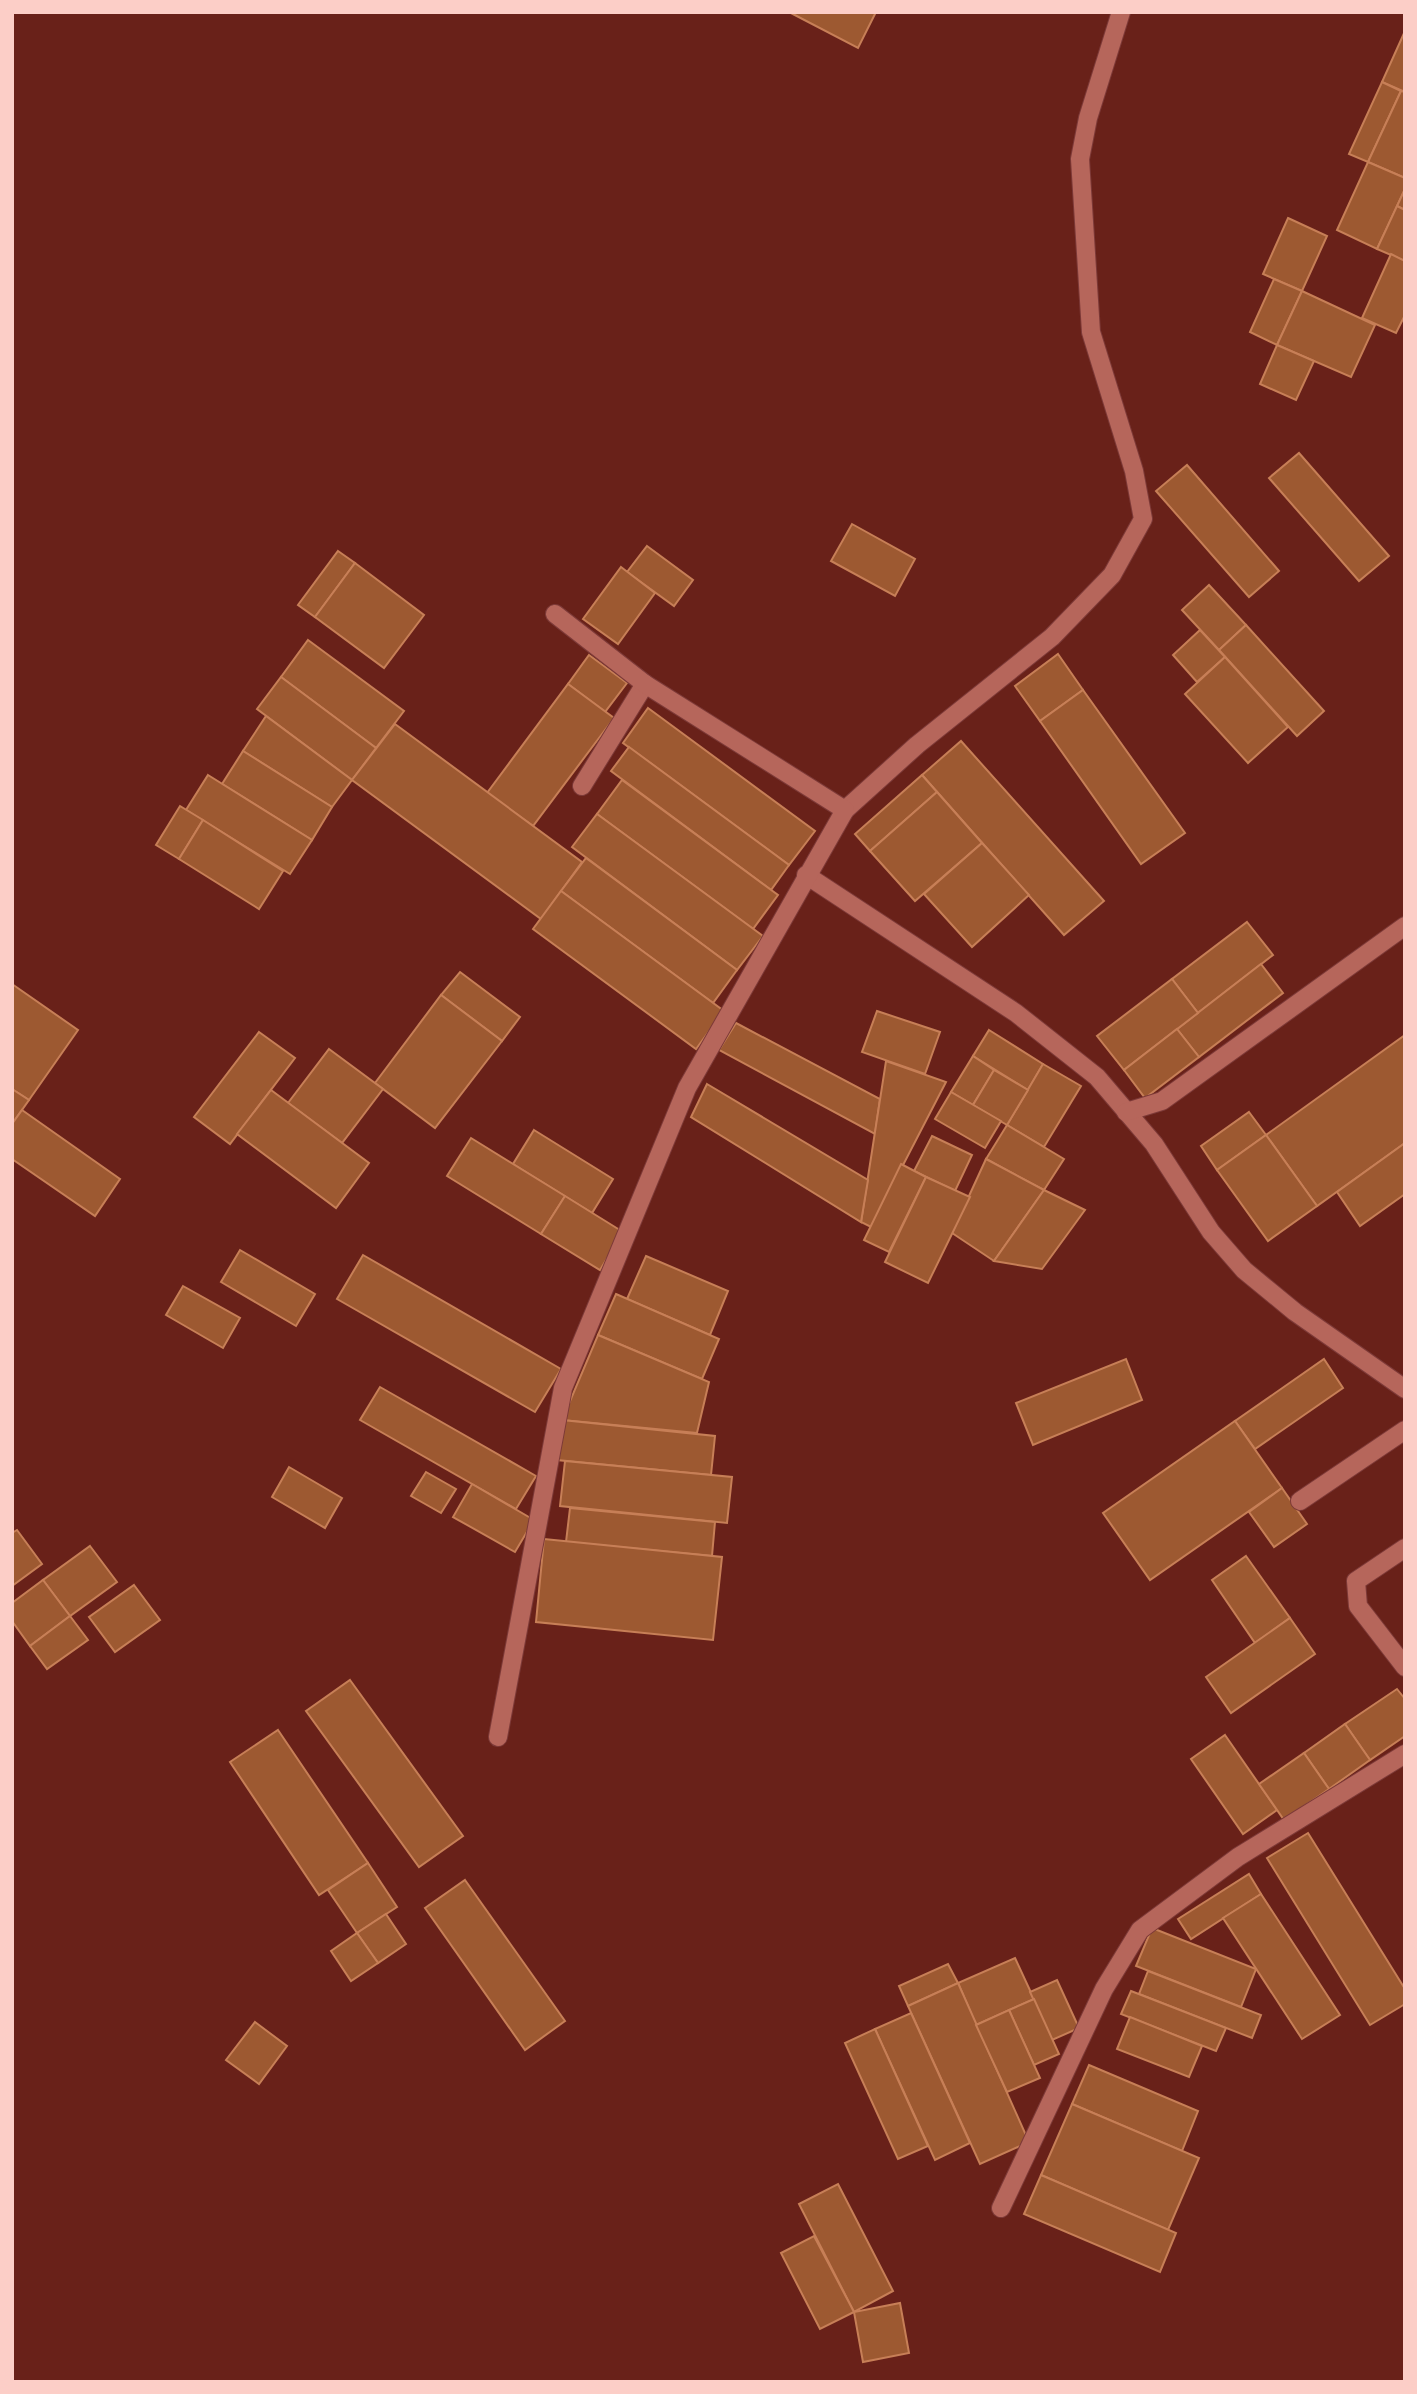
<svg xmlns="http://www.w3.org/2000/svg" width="1417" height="2394" viewBox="0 0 1417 2394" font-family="'Times New Roman',serif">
	<rect width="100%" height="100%" fill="#692119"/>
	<g fill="#9d5931" stroke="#c77f57" stroke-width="2">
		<polygon points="789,12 876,12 858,48"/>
		<polygon points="1405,31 1405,92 1382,82"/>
		<polygon points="1382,82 1401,91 1368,162 1349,154"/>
		<polygon points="1401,91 1405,92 1405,178 1368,162"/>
		<polygon points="1368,162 1405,178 1405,189 1377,249 1337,230"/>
		<polygon points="1405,189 1405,210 1397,206"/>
		<polygon points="1397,206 1405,210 1405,261 1377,249"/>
		<polygon points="1288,218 1327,236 1302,291 1263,274"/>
		<polygon points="1391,254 1405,261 1405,315 1396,333 1362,318"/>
		<polygon points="1274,279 1302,291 1277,345 1250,332"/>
		<polygon points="1302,291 1375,325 1351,377 1277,345"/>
		<polygon points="1277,345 1314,361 1296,400 1260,384"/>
		<polygon points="1299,453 1389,556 1359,581 1269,478"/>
		<polygon points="1187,465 1279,571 1249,597 1156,491"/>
		<polygon points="852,524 915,559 895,596 831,561"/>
		<polygon points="647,546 693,580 674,606 627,572"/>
		<polygon points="338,551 355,563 315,617 298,605"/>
		<polygon points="355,563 424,615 384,668 315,617"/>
		<polygon points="621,567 655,593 618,644 583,619"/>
		<polygon points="1209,585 1246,625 1219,650 1182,610"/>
		<polygon points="1246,625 1324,711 1297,736 1219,650"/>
		<polygon points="1200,630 1225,657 1197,682 1173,655"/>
		<polygon points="308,640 404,711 376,748 281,677"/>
		<polygon points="1058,654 1083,690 1040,721 1015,686"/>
		<polygon points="589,655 627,683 605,712 568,684"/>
		<polygon points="1225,657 1288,727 1248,763 1185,694"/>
		<polygon points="281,677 376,748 352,780 257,709"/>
		<polygon points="568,684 614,718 533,826 487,793"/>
		<polygon points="1083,690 1185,833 1141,864 1040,721"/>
		<polygon points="648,708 815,831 789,865 623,743"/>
		<polygon points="266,716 352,780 332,807 243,751"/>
		<polygon points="395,724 582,862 541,919 352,780"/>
		<polygon points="961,741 1104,901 1064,935 922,775"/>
		<polygon points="629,747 789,865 771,890 611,771"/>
		<polygon points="243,751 332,807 312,840 222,784"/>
		<polygon points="208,775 312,840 290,874 186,810"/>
		<polygon points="922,775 937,792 870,851 855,834"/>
		<polygon points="622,780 778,895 753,929 597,814"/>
		<polygon points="937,792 982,843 915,901 870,851"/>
		<polygon points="180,806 203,820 179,859 156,845"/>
		<polygon points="597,814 763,936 737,970 572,847"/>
		<polygon points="203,820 283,871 259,909 179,859"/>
		<polygon points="982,843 1029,895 972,947 924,894"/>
		<polygon points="586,858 737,970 713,1003 561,891"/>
		<polygon points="561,891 724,1011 696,1049 533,929"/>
		<polygon points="1247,922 1273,955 1198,1013 1172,979"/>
		<polygon points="1261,964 1283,993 1199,1057 1177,1029"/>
		<polygon points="460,972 520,1017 502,1041 441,995"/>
		<polygon points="1172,979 1198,1013 1124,1070 1097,1036"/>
		<polygon points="12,984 78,1030 29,1100 12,1089"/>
		<polygon points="441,995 502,1041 435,1128 375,1083"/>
		<polygon points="877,1011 940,1032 925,1074 862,1052"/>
		<polygon points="736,1023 880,1099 875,1134 719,1050"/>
		<polygon points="1177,1029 1199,1057 1145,1098 1124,1070"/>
		<polygon points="989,1030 1043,1064 1028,1090 973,1056"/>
		<polygon points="259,1032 295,1058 230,1144 194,1117"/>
		<polygon points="1405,1035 1405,1143 1317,1206 1266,1135"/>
		<polygon points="329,1049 383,1089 342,1143 288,1103"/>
		<polygon points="973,1056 994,1070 973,1105 951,1092"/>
		<polygon points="886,1061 946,1082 871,1227 861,1222"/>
		<polygon points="1043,1064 1081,1086 1044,1147 1007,1125"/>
		<polygon points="994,1070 1028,1090 1007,1125 973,1105"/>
		<polygon points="707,1084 868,1180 861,1222 691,1117"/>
		<polygon points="12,1089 29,1100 12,1124"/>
		<polygon points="271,1090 369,1163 336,1208 237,1134"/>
		<polygon points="951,1092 1001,1121 985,1148 935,1119"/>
		<polygon points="22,1110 120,1179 95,1216 12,1159 12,1124"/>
		<polygon points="1249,1112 1266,1135 1217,1170 1201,1146"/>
		<polygon points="1007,1125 1064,1159 1044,1190 986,1159"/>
		<polygon points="534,1130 613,1179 592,1213 513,1164"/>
		<polygon points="1266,1135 1317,1206 1268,1241 1217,1170"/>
		<polygon points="932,1136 972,1155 955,1191 914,1171"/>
		<polygon points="471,1138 565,1196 541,1234 447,1176"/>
		<polygon points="1405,1143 1405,1194 1360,1226 1337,1192"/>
		<polygon points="986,1159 1044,1190 994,1261 952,1233"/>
		<polygon points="901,1164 926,1177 889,1252 864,1240"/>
		<polygon points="926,1177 970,1197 928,1283 885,1262"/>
		<polygon points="1044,1190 1085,1210 1042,1269 994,1261"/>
		<polygon points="565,1196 623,1232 600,1270 541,1234"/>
		<polygon points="240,1250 315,1294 296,1326 221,1282"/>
		<polygon points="363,1255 561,1369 535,1412 337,1299"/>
		<polygon points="646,1256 728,1291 710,1335 627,1299"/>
		<polygon points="183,1286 240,1318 223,1348 166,1315"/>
		<polygon points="616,1294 719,1339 702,1379 598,1335"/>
		<polygon points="598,1335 709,1382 697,1433 562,1420"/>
		<polygon points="1126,1359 1142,1400 1033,1445 1016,1403"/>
		<polygon points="1324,1359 1343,1388 1255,1449 1235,1421"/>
		<polygon points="380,1387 536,1476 516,1509 360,1420"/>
		<polygon points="562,1420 715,1436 711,1475 557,1460"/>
		<polygon points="1235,1421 1282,1488 1150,1580 1103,1513"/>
		<polygon points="565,1461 732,1477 727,1523 560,1506"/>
		<polygon points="289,1467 342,1498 325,1528 272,1497"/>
		<polygon points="426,1472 456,1489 441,1513 411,1496"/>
		<polygon points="472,1484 534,1520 515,1552 453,1517"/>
		<polygon points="1282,1488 1307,1524 1274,1547 1249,1512"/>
		<polygon points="570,1508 715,1522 712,1556 566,1542"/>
		<polygon points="17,1530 42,1564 12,1586 12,1533"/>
		<polygon points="544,1539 722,1557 713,1640 536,1622"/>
		<polygon points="90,1546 117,1582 70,1616 43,1580"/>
		<polygon points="1246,1556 1290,1618 1255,1643 1212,1580"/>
		<polygon points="43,1580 70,1616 30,1646 12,1621 12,1603"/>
		<polygon points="134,1585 160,1620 115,1652 89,1617"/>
		<polygon points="70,1616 88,1640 47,1669 30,1646"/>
		<polygon points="1290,1618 1315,1654 1231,1713 1206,1677"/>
		<polygon points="350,1680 463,1836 419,1867 306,1711"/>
		<polygon points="1397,1689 1405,1699 1405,1736 1370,1760 1345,1724"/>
		<polygon points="1345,1724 1370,1760 1329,1789 1304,1753"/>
		<polygon points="278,1730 368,1863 319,1895 230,1762"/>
		<polygon points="1225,1735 1277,1810 1243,1834 1191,1759"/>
		<polygon points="1304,1753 1329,1789 1284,1820 1259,1784"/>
		<polygon points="1308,1833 1405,1989 1405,2004 1370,2025 1267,1858"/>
		<polygon points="368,1863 397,1907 357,1933 328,1890"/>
		<polygon points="1249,1874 1261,1894 1191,1939 1178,1919"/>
		<polygon points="465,1880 565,2021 525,2050 425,1908"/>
		<polygon points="1261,1894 1340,2015 1302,2039 1223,1918"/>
		<polygon points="386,1914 406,1944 378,1963 357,1933"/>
		<polygon points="1152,1928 1256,1969 1241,2007 1136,1966"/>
		<polygon points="357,1933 378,1963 351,1981 331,1951"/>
		<polygon points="1015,1958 1034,1999 976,2025 958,1983"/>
		<polygon points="948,1964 958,1983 908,2006 899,1986"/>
		<polygon points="1148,1971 1261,2015 1252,2038 1139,1994"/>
		<polygon points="1057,1980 1079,2028 1052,2040 1030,1992"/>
		<polygon points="958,1983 1029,2142 980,2164 908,2006"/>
		<polygon points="1131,1991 1226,2028 1216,2051 1121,2014"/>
		<polygon points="1034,1999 1059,2054 1034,2065 1009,2010"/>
		<polygon points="1009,2010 1040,2078 1007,2092 976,2025"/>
		<polygon points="911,2013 970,2143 935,2160 875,2029"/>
		<polygon points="1130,2017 1202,2046 1189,2077 1117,2049"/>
		<polygon points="255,2022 287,2046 259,2084 226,2060"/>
		<polygon points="875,2029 928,2146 898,2159 845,2043"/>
		<polygon points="1089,2065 1198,2111 1182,2151 1072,2104"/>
		<polygon points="1072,2104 1199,2158 1168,2230 1041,2175"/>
		<polygon points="1041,2175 1176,2233 1160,2272 1024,2214"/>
		<polygon points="838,2184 893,2291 854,2312 799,2204"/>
		<polygon points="814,2236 854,2312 820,2329 781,2253"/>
		<polygon points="900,2303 909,2353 863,2362 854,2312"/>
	</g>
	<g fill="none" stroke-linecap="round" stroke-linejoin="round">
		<g stroke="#7d3a38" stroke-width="20">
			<polyline id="lane" points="845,810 917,745 1052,637 1112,575 1143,519 1134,471 1091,332 1080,159 1088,118 1121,12"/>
		</g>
		<g stroke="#7d3a38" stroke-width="20">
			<g id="street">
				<polyline points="582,786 645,684"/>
				<polyline points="806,875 1016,1013 1097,1077 1154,1144 1211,1232 1244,1270 1295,1312 1405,1389"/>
				<polyline points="1126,1112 1162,1101 1405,926"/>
				<polyline points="1300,1501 1405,1430"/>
				<polyline points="1405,1548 1356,1581 1358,1606 1405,1667"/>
				<polyline points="498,1737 563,1388 687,1088 845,810 645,684 555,614"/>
				<polyline points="1001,2208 1104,1989 1140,1930 1238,1857 1405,1754"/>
			</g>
		</g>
		<use href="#lane" stroke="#b6665b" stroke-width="18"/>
		<use href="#street" stroke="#b6665b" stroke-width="18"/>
	</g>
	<rect width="1417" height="2394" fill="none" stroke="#fccec7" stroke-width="28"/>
</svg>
